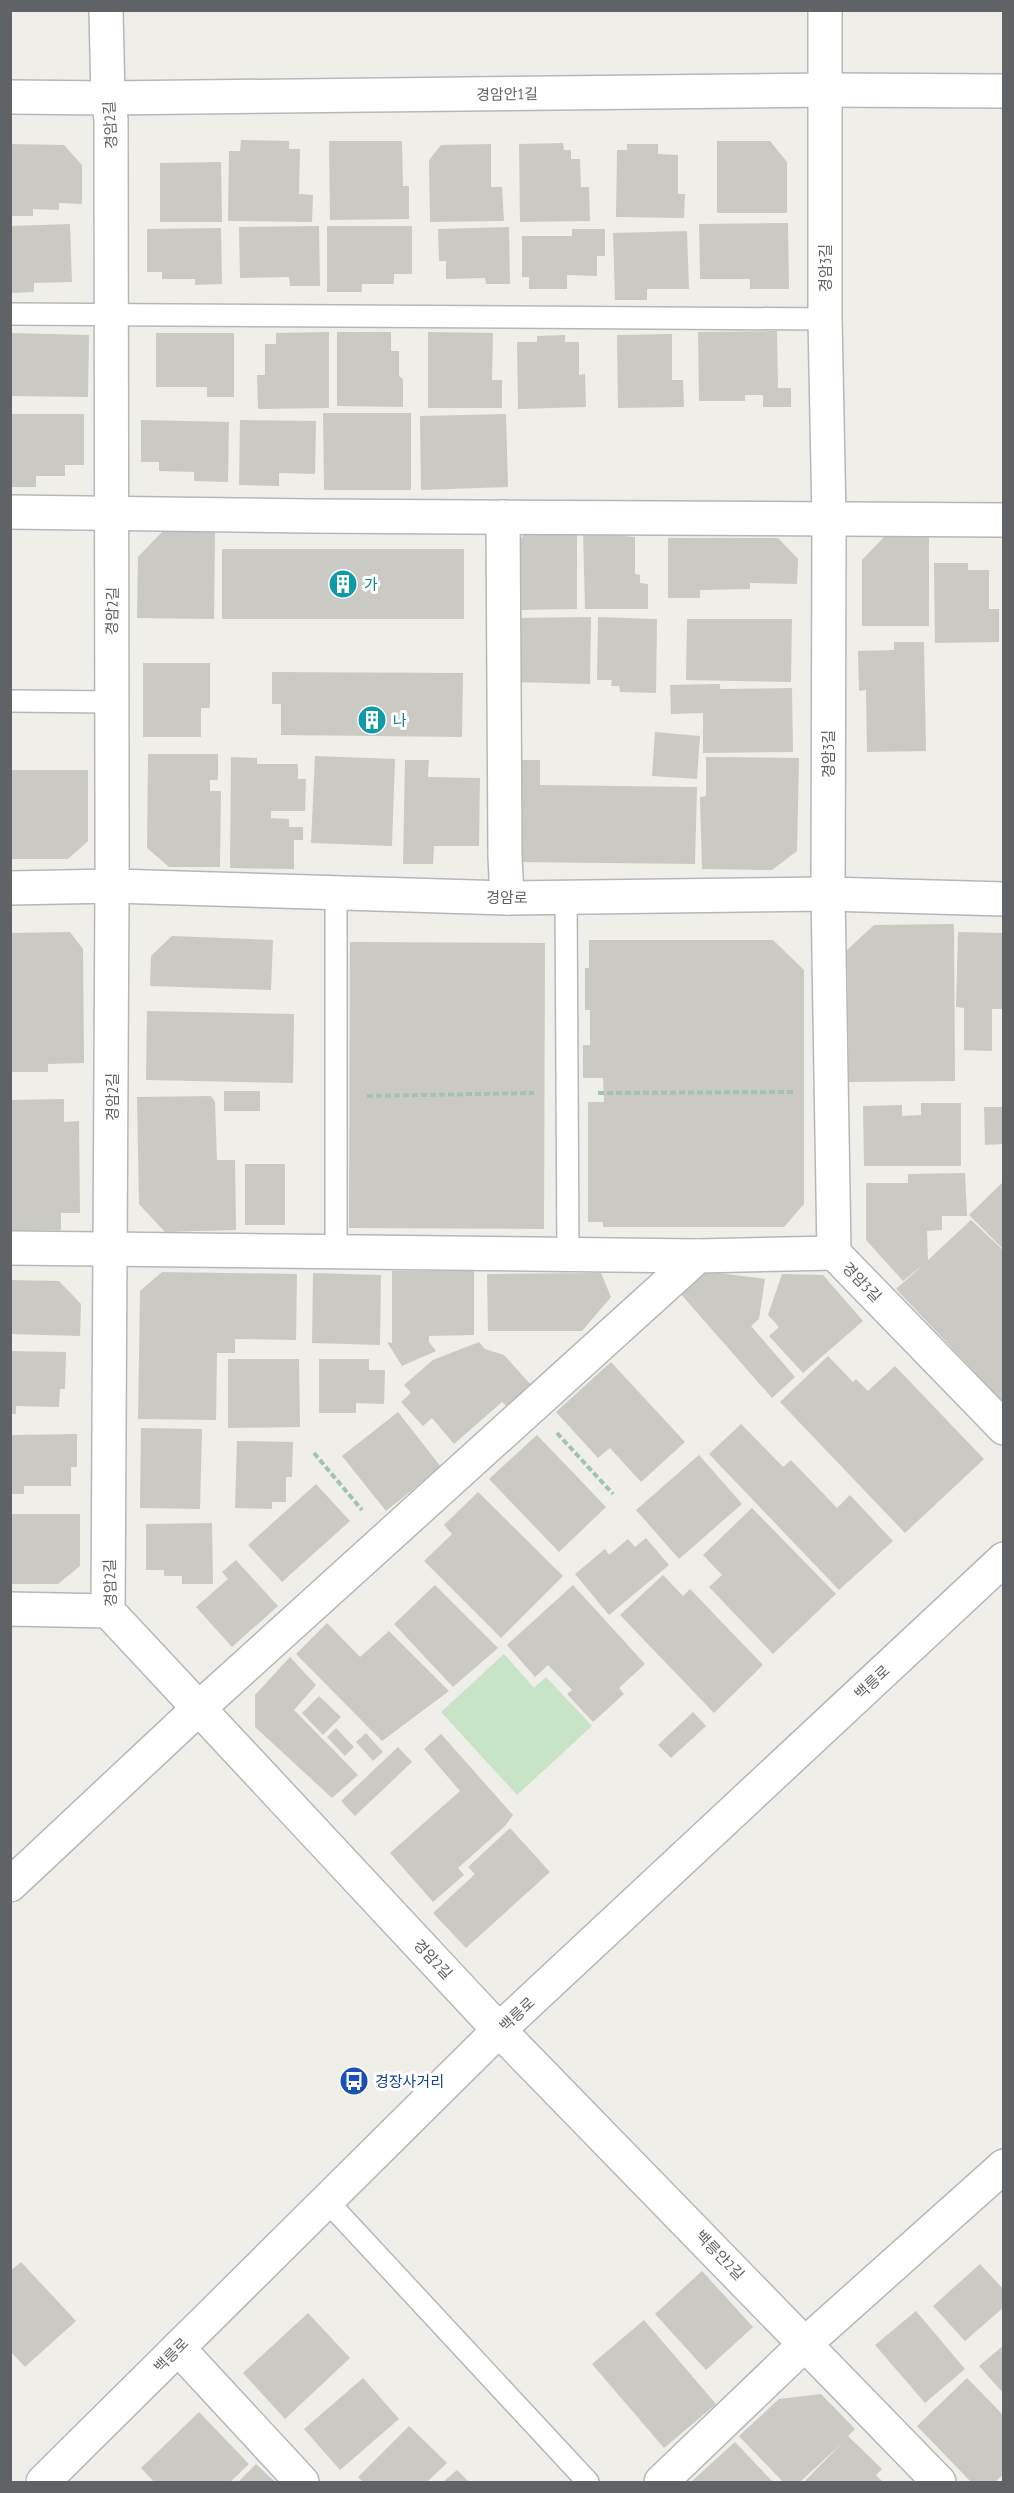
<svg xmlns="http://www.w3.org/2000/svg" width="1014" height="2493" viewBox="0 0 1014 2493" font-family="'PT Sans Narrow','Noto Sans KR',sans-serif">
	<rect width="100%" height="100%" fill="#efeee8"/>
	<polygon fill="#c8e4c8" points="504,1654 534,1688 546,1677 592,1726 517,1795 441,1712"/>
	<g fill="#cbc9c4">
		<polygon points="241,140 289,141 289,149 300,149 299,194 313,195 312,222 228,221 229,151 240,151"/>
		<polygon points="329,141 402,141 403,186 409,186 409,219 330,220"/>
		<polygon points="717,141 770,141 787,162 787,213 717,213"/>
		<polygon points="563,143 564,150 571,150 571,159 580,159 581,187 589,187 590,221 520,222 519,144"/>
		<polygon points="10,144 64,145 82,165 82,204 59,203 59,210 33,209 33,216 10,216"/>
		<polygon points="491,144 491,187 502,187 504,221 430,222 429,160 441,145"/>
		<polygon points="627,144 658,144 658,154 678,155 678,194 685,194 684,218 616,217 617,150 627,150"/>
		<polygon points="221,162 222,222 160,222 160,163"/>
		<polygon points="788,223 789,289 750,289 750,279 700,279 699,224"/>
		<polygon points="70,224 72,282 34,283 34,292 10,293 10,226"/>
		<polygon points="319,226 320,286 290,286 289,277 240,278 239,227"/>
		<polygon points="327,226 412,226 412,274 394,274 394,284 362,284 362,292 327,292"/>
		<polygon points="509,227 510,284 486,284 485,278 446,279 446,261 439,261 438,229"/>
		<polygon points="221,228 222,284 195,285 195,279 162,279 162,272 147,272 147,229"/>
		<polygon points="572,229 605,229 605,256 597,256 597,276 567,275 567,289 529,289 529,277 522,277 522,236 572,236"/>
		<polygon points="687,231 689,289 647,289 647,300 615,300 613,233"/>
		<polygon points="777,331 778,388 791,388 791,407 763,407 763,395 745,395 745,401 699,401 698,332"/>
		<polygon points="329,332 329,408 258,409 257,375 265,375 265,344 276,344 276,333"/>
		<polygon points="337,332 391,332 391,351 399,351 399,376 403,379 403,407 337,406"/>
		<polygon points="428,332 493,333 492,380 502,380 502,408 428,408"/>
		<polygon points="10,333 89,335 88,397 10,396"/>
		<polygon points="156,333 234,333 234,397 207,397 207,387 156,387"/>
		<polygon points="672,334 672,380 683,380 684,407 618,408 617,335"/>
		<polygon points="565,335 565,342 579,342 579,375 585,374 586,407 518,409 517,342 537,342 537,336"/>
		<polygon points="323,413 411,413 411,490 324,490"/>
		<polygon points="10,414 84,414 84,465 65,465 65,476 36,476 36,487 10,487"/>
		<polygon points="506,414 508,487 421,490 420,416"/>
		<polygon points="141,420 229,422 228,482 194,481 194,472 159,471 159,462 141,462"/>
		<polygon points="240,420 316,421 315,474 279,473 279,486 239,485"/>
		<polygon points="624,528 624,536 635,537 635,574 640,575 640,583 648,584 648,609 585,609 583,529"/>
		<polygon points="162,532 215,532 214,619 137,618 138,557"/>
		<polygon points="525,533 577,533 577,609 515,610 514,548"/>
		<polygon points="887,534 929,534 929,626 862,626 862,560"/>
		<polygon points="668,538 778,538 798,559 797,584 750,583 750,589 700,590 700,598 668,598"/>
		<rect x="222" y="549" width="242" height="70"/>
		<polygon points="934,563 968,563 968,570 989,570 989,609 999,609 999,642 935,643"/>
		<polygon points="591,617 590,684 513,682 512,618"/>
		<polygon points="598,617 657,619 656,693 620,692 619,686 611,686 612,680 597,680"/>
		<polygon points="687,619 792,619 791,682 686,680"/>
		<polygon points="894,642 924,642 926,751 867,752 866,690 859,691 858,651 894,650"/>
		<polygon points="143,663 210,663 210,708 201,708 201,737 143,737"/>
		<polygon points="272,672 463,673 462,737 281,735 281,704 272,704"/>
		<polygon points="720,684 720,689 792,688 793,752 703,753 703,713 671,714 670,685"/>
		<polygon points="655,732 700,736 697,779 652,776"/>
		<polygon points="148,754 218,754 218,780 210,780 210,791 221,791 220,867 169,867 147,848"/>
		<polygon points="315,756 395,759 392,846 311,843"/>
		<polygon points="231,757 257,758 257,764 298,764 298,779 306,779 305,811 271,811 271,818 289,819 289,827 303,827 303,840 294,840 294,869 230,868"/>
		<polygon points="706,757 799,758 797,851 772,870 702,869 700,797 706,796"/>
		<polygon points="405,760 429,760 428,777 480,778 479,846 434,846 433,864 403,864"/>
		<polygon points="517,760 540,760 540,785 697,787 695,864 516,862"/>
		<polygon points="10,770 88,770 88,841 68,859 10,859"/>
		<polygon points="954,924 955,1081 849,1082 847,950 874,925"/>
		<polygon points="70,932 83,949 84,1063 48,1064 48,1072 10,1072 10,933"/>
		<polygon points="958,932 1004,933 1004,1009 992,1009 992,1051 964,1050 964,1008 956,1007"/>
		<polygon points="172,936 273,940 271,990 150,986 151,956"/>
		<polygon points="589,940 773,940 804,970 804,1204 784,1227 603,1227 603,1222 588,1222 588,1102 604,1102 603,1078 583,1078 583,1045 590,1045 590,1010 585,1010 585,968 589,968"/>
		<polygon points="350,942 545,943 544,1229 349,1228"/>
		<polygon points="147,1011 294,1014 293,1083 146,1080"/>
		<rect x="224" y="1091" width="36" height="20"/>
		<polygon points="211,1096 215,1102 217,1160 235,1160 236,1230 165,1232 139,1204 137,1097"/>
		<polygon points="64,1099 64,1122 79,1121 80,1213 61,1213 61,1230 10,1231 10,1100"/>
		<polygon points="921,1103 961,1103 961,1166 864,1166 863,1106 902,1105 902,1116 921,1115"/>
		<polygon points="984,1107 1003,1107 1003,1144 985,1145"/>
		<rect x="245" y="1164" width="40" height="61"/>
		<polygon points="965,1173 967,1216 942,1216 942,1230 927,1231 928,1260 971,1220 1004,1251 1004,1403 896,1289 924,1264 903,1281 866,1240 866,1183 908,1183 908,1174"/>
		<polygon points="1004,1181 1004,1250 969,1215"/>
		<polygon points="392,1271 474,1271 474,1335 429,1336 429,1342 436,1351 402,1366 387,1342 392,1343"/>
		<polygon points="703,1271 765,1279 759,1319 751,1326 795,1377 772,1398 679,1292"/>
		<polygon points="162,1272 297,1274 296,1340 235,1339 235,1353 217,1353 216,1420 138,1419 140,1291"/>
		<polygon points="313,1273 381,1275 380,1345 312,1343"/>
		<polygon points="601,1273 611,1297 582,1331 488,1331 487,1274"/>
		<polygon points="782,1274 823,1275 863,1321 803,1373 769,1336 779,1327 768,1315"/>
		<polygon points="10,1280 59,1281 81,1304 80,1336 10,1334"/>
		<polygon points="479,1342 485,1349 504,1355 532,1386 508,1407 502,1402 454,1444 432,1418 423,1426 401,1402 411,1393 404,1385 433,1360"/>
		<polygon points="10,1351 66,1352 65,1389 60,1389 59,1407 16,1406 16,1414 10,1414"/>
		<polygon points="828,1356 853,1382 856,1379 868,1391 895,1366 984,1459 905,1533 780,1402"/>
		<polygon points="228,1359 299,1359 300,1427 228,1428"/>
		<polygon points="319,1359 369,1359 369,1370 385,1370 384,1404 356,1403 356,1413 319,1413"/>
		<polygon points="611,1362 685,1442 641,1482 610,1448 598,1458 556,1412"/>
		<polygon points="398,1412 441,1467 386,1511 342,1456"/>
		<polygon points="741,1424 783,1467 791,1460 837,1508 850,1495 893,1541 839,1590 709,1454"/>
		<polygon points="141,1428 202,1429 200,1509 140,1508"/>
		<polygon points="77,1434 77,1467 71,1467 71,1486 24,1486 24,1494 10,1494 10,1435"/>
		<polygon points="537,1435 606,1507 559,1552 489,1479"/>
		<polygon points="237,1441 293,1442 292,1477 286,1477 286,1502 272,1502 272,1509 235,1508"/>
		<polygon points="699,1455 742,1504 679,1559 636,1510"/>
		<polygon points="316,1484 350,1521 282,1582 248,1545"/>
		<polygon points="478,1492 563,1576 501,1638 424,1561 452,1534 444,1525"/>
		<polygon points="752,1508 836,1594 773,1654 709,1587 722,1575 703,1555"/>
		<polygon points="10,1514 80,1514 80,1566 58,1584 10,1584"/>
		<polygon points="212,1523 213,1584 182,1584 182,1576 164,1576 164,1570 146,1570 146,1524"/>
		<polygon points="646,1538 669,1565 609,1615 575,1574 605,1549 609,1555 628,1539 635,1547"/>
		<polygon points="236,1560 278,1606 232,1647 196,1607 228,1579 222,1572"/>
		<polygon points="663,1575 683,1596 690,1589 763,1665 714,1713 620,1615"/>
		<polygon points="435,1585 498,1648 453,1687 394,1624"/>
		<polygon points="573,1585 645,1664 619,1688 624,1694 593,1722 567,1694 572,1690 548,1665 535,1677 507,1645"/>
		<polygon points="327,1623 360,1657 389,1631 449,1691 382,1741 296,1654"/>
		<polygon points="290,1657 316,1685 294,1710 358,1775 332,1798 255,1727 255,1695"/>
		<polygon points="319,1696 341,1717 323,1735 302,1713"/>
		<polygon points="693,1712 706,1726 671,1758 658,1745"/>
		<polygon points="336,1728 354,1747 345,1756 327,1737"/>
		<polygon points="366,1733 383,1752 373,1761 356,1742"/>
		<polygon points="441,1734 513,1815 505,1826 458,1868 464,1875 433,1902 390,1853 460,1791 424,1749"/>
		<polygon points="398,1747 412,1762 355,1816 341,1801"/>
		<polygon points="510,1828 550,1872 466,1948 433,1913 475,1874 468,1867"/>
		<polygon points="21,2262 76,2321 25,2367 10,2351 10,2271"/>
		<polygon points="980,2264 1004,2290 1004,2307 965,2341 933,2306"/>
		<polygon points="702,2271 753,2327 706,2370 655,2314"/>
		<polygon points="916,2311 965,2369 925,2403 875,2345"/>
		<polygon points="308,2313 350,2358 285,2419 243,2373"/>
		<polygon points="644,2320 716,2404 664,2448 592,2364"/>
		<polygon points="1004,2345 1004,2394 979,2366"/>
		<polygon points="363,2378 399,2419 340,2470 304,2429"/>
		<polygon points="967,2378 1004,2416 1004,2474 995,2482 971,2482 917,2426"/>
		<polygon points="821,2394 855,2429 848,2436 882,2469 876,2475 882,2481 880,2482 804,2482 842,2443 800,2482 783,2482 739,2436 779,2399"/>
		<polygon points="199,2412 249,2464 230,2482 154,2482 141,2468"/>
		<polygon points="409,2426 447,2463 427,2482 363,2482 358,2477"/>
		<polygon points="735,2442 773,2482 691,2482"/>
		<polygon points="256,2464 275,2482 238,2482"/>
		<polygon points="457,2470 469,2482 443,2482"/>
	</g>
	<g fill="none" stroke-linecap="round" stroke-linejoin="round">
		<g stroke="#b5b8bb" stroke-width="24">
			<g id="lane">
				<polyline points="10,314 825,319"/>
				<polyline points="10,701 112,702"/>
				<polyline points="336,893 336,1252"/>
				<polyline points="566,897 568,1255"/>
				<polyline points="327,2201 588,2482"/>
			</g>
		</g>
		<g stroke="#b5b8bb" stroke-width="36">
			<g id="street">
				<path d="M106,10L108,98L111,119C114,616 112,1114 108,1611L499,2030L939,2482"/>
				<polyline points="825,10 825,319 829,519 828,894 834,1253 1004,1428"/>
				<polyline points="10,97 108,98 826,90 1004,91"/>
				<polyline points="10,512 310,516 1004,520"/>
				<polyline points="503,517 505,856 507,898"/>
				<polyline points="10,1248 698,1256"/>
				<polyline points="10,1609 108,1611"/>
				<polyline points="10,1885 198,1709 698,1256 834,1253"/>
				<polyline points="178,2348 302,2482"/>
				<polyline points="661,2482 806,2343 1004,2166"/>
			</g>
		</g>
		<g stroke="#b4b7bb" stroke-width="36">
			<g id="secondary">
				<polyline points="10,888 113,886 507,898 828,894 1004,899"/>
				<polyline points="43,2482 499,2030 1004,1559"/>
			</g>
		</g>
		<g stroke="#a2c4ac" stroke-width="4" stroke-dasharray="6 3" stroke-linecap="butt">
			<polyline points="598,1093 795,1092"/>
			<polyline points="367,1096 534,1093"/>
			<polyline points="557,1433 613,1494"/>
			<polyline points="314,1453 362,1510"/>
		</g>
		<use href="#lane" stroke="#fff" stroke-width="21"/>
		<use href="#street" stroke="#fff" stroke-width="33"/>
		<use href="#secondary" stroke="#fff" stroke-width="33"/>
	</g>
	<defs>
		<g id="building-disc" transform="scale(1.5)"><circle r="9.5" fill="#0f9aa8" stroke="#fff"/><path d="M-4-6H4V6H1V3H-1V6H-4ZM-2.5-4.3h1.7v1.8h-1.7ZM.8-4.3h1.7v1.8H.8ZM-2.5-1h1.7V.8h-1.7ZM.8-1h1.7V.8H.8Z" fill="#fff"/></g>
		<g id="bus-disc" transform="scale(1.5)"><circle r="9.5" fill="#1a4fb4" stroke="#fff"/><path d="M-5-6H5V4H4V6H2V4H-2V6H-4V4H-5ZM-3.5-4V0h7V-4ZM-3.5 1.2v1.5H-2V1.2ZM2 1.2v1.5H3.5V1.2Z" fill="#fff"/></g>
	</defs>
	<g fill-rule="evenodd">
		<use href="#building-disc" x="343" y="584"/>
		<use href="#building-disc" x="372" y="720"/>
		<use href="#bus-disc" x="354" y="2081"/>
	</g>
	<g text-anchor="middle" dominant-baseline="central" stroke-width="6" stroke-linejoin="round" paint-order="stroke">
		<g font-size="15" fill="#5f6366" stroke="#fff">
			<text transform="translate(507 94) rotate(-1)">경암안1길</text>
			<text transform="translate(110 125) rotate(-93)">경암2길</text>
			<text transform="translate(825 268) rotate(-90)">경암3길</text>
			<text transform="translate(112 611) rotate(-89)">경암2길</text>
			<text transform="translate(828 754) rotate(-90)">경암3길</text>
			<text x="507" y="897">경암로</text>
			<text transform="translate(112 1097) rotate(-90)">경암2길</text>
			<text transform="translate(862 1282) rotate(46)">경암3길</text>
			<text transform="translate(110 1583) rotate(-92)">경암2길</text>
			<text transform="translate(872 1682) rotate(-43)">백릉로</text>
			<text transform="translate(433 1959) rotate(47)">경암2길</text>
			<text transform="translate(517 2014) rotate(-43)">백릉로</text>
			<text transform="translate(720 2255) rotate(46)">백릉안2길</text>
			<text transform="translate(171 2355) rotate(-45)">백릉로</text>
		</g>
		<g font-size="15" fill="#0d838f" stroke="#fff" text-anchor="start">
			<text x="364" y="584">가</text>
			<text x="393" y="720">나</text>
		</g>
		<g font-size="15" fill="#164399" stroke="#fff" text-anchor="start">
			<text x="375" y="2081">경장사거리</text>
		</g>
	</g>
	<rect width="1014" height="2493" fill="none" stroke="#5f6366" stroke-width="24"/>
</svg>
